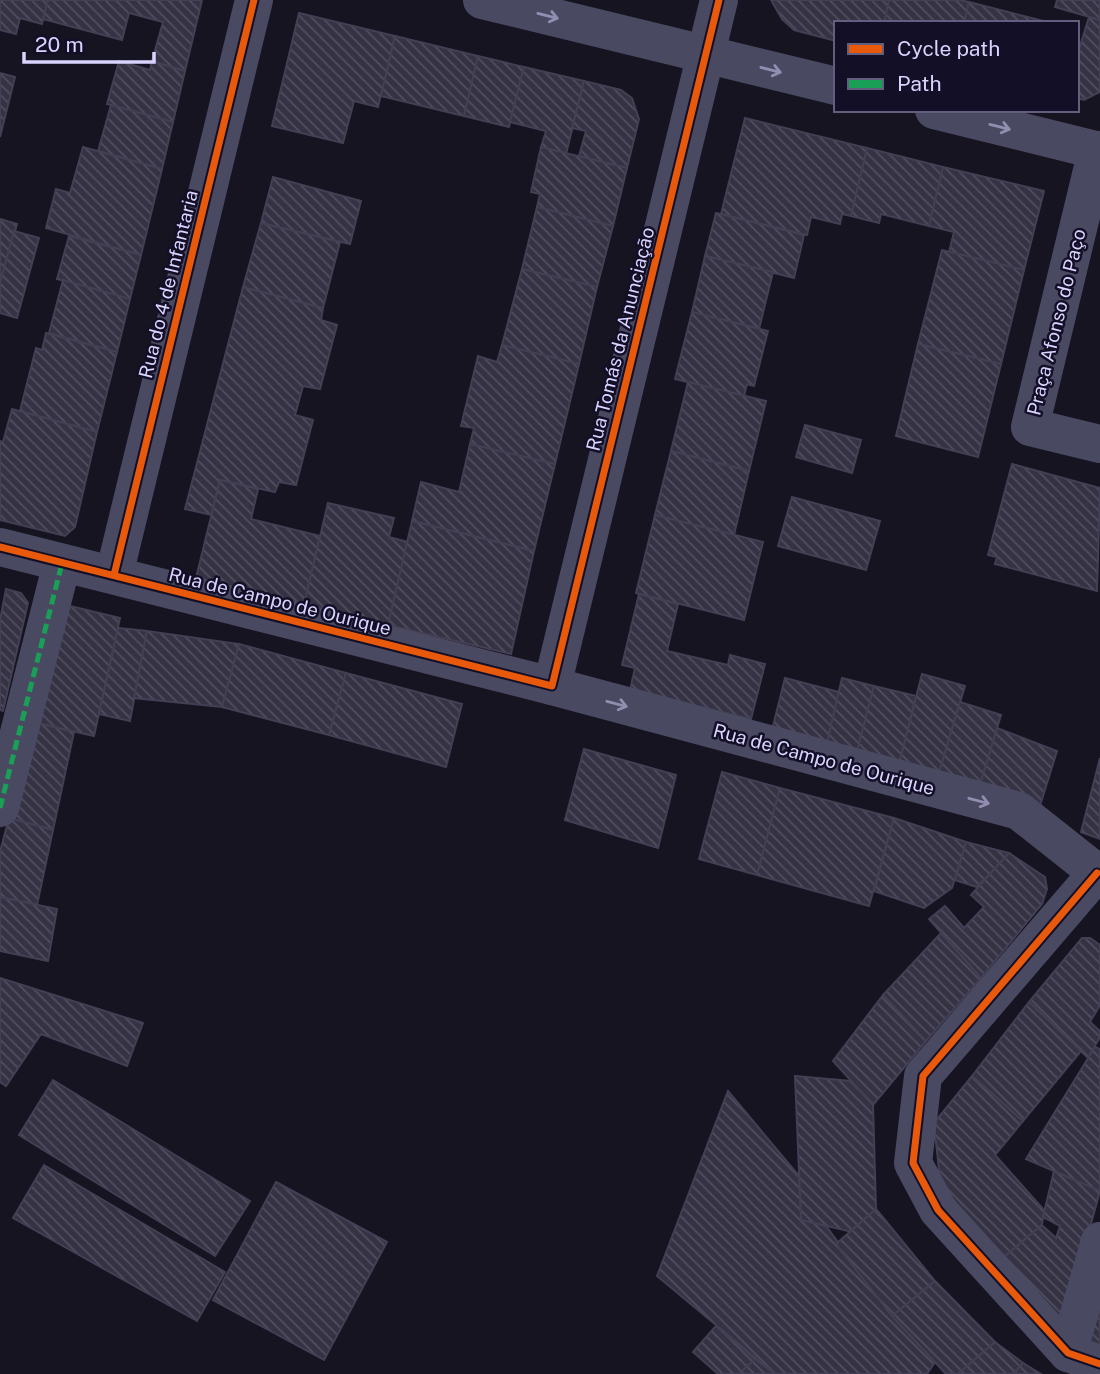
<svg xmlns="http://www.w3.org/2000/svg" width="1100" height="1374" viewBox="0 0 1100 1374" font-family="'Public Sans',sans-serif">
	<defs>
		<pattern id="building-back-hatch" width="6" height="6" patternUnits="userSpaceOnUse" patternTransform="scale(1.75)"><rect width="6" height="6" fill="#343243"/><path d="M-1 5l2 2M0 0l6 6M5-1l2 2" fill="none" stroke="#514f5f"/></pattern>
	</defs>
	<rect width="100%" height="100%" fill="#161421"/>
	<g fill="url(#building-back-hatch)" stroke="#433f54" stroke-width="2">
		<polygon points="0,0 48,0 42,24 20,18 16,34 0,30"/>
		<polygon points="48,0 202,0 185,71 152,61 163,22 129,13 122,40 43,19"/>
		<polygon points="771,0 889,0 884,23 836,23 836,41 794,30 782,19"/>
		<polygon points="889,0 960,0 969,2 964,23 884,23"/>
		<polygon points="1057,0 1100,0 1100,20 1055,7"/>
		<polygon points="969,2 1047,22 964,23"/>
		<polygon points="299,13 395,36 378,107 354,101 343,143 272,126"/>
		<polygon points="1089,17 1100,20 1100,92 1084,100 1077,98 1077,56"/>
		<polygon points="395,36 478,56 464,116 381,96"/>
		<polygon points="478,56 524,67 509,127 464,116"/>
		<polygon points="119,61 150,70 152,61 185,71 173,122 107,104"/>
		<polygon points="524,67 584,81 566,154 541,147 546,131 510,122"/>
		<polygon points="0,73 15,77 0,137"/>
		<polygon points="584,81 621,90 632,98 639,119 627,168 579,156 586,131 572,128"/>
		<polygon points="111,105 173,122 162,169 98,151"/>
		<polygon points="745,118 867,148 851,216 842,214 840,224 811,217 807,235 721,214"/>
		<polygon points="83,147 162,169 141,255 46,228 56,189 70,193"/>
		<polygon points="541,147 627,168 613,226 537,207 540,194 531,192"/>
		<polygon points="867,148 943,167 929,226 881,214 879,223 851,216"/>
		<polygon points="943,167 1044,191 1024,270 949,252 954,232 929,226"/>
		<polygon points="273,177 361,201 350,244 261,223"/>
		<polygon points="537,207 613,226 597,287 522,269"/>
		<polygon points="716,213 804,235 794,278 705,256"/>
		<polygon points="0,219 17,224 0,283"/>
		<polygon points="261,223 340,242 323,308 243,287"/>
		<polygon points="14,231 39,238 17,318 0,313 0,283"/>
		<polygon points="69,236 141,255 130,299 57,279"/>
		<polygon points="942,250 1024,270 1001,364 918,344"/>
		<polygon points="705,256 773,272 759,329 692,312"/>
		<polygon points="522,269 597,287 579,364 502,345"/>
		<polygon points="63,280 130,299 117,352 49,333"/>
		<polygon points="243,287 323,308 321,320 337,325 320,389 303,386 295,415 313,420 296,485 279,482 275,492 220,480 212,515 185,509"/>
		<polygon points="692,312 768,331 754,386 747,384 744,396 675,379"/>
		<polygon points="46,333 117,352 97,432 20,411 36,348 42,350"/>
		<polygon points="918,344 1001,364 978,457 896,436"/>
		<polygon points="502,345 579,364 555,464 470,444 474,428 461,426 478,356 497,362"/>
		<polygon points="688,382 766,401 749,471 671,451"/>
		<polygon points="12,409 97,432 75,527 65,536 0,520 0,441 3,442"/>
		<polygon points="805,425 861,440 852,473 796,457"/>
		<polygon points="470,444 555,464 534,551 412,521 421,482 459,492"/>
		<polygon points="671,451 749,471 734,535 655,515"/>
		<polygon points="1012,464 1100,488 1097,591 995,564 997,557 988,555"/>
		<polygon points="220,480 258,489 251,519 320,536 304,604 196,578"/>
		<polygon points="792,497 880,521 866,570 778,546"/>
		<polygon points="328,503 394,518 389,537 408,542 388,625 304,604"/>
		<polygon points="655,515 763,542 744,620 636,593"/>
		<polygon points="412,521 534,551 511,654 388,625"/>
		<polygon points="6,589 21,593 28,603 3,711 0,710 0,620"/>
		<polygon points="639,594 678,604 667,651 728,665 730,655 765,664 751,719 630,690 635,668 622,665"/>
		<polygon points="66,605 120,618 94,736 33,722"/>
		<polygon points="118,628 147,631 130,721 99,714"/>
		<polygon points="147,631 239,644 222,707 134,698"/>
		<polygon points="239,644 346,673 329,735 222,707"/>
		<polygon points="346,673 462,704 446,767 329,735"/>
		<polygon points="922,674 965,686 939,773 900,760"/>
		<polygon points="785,678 839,692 827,743 772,730"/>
		<polygon points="842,678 874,686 857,751 827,743"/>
		<polygon points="874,686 916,696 900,760 857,751"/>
		<polygon points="960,702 1001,715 980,785 939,773"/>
		<polygon points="33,722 74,732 53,830 9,818"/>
		<polygon points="997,728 1057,751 1039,809 980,785"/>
		<polygon points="584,749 676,775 658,848 565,820"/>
		<polygon points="1100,758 1100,839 1081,832"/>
		<polygon points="722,772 780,788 757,875 699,859"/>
		<polygon points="780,788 894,818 869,906 757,875"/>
		<polygon points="9,818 53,830 37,905 0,897 0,852"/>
		<polygon points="894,818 966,842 952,888 924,908 874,891"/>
		<polygon points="966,842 1009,853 977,887 955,880"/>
		<polygon points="1009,853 1045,877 1047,889 1042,904 981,978 929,919 945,906 964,928 984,907 971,895"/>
		<polygon points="0,897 57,909 48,961 0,951"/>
		<polygon points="941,933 981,978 926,1041 883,995"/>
		<polygon points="1082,938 1090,938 1100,945 1100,1005 1090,1022 1100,1031 1100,1037 1088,1058 1029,1002"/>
		<polygon points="0,978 143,1023 127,1066 41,1034 6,1086 0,1082"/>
		<polygon points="883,995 926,1041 873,1105 833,1061"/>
		<polygon points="1029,1002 1081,1051 1023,1121 972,1076"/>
		<polygon points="1095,1047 1100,1049 1100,1191 1026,1159"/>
		<polygon points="795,1076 851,1081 873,1105 876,1209 852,1232 801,1220"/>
		<polygon points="972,1076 1023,1121 995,1155 1044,1210 1042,1225 1004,1257 941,1189 934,1123"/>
		<polygon points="53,1080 250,1201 215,1256 19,1135"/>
		<polygon points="728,1091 799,1176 801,1220 826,1226 892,1316 935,1362 927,1374 775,1374 657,1276"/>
		<polygon points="44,1165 225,1272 197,1321 13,1218"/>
		<polygon points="1054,1171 1100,1191 1066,1315 1057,1315 1004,1257 1042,1225 1056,1238 1060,1226 1043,1217"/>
		<polygon points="276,1182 387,1242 324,1360 213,1300"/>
		<polygon points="876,1209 935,1281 892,1316 836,1244"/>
		<polygon points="935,1281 995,1342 958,1374 946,1374 892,1316"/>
		<polygon points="1100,1307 1100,1357 1082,1351"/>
		<polygon points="716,1326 755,1359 739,1374 718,1374 693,1352"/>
		<polygon points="995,1342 1023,1363 1013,1374 958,1374"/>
		<polygon points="755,1359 775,1374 739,1374"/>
		<polygon points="1023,1363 1041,1374 1013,1374"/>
	</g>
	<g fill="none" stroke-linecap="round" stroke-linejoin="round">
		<g stroke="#4a4962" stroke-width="38">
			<polyline points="482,0 836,86"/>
			<polyline points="934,110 1100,151"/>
			<polyline points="1097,150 1030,427 1100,444"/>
			<polyline points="0,547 552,686 1019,811 1100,875"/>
			<polyline points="114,575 254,0"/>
			<polyline points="552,686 719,0"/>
			<polyline points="0,808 62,563"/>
			<polyline points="1097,873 923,1076 913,1163 938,1210 1068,1353 1100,1364"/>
			<polyline points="1068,1353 1100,1241"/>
		</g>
		<polyline stroke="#1a9f57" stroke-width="5" stroke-dasharray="10 5" stroke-linecap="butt" points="0,808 62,563"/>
		<g stroke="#130f26" stroke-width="11">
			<g id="cycleway">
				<polyline points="0,547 552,686 719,0"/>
				<polyline points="114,575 254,0"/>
				<polyline points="1097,873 923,1076 913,1163 938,1210 1068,1353 1100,1364"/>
			</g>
		</g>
		<use href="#cycleway" stroke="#e8590c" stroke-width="7"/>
	</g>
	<defs><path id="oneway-shaft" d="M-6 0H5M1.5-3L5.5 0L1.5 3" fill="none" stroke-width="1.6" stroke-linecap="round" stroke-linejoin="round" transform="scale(1.75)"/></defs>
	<g stroke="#928eb0">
		<use href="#oneway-shaft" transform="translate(548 16) rotate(14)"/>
		<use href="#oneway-shaft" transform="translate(771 70) rotate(14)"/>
		<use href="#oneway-shaft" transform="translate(1000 127) rotate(14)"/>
		<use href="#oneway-shaft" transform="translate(617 704) rotate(15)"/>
		<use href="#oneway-shaft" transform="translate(979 801) rotate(15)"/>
	</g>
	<g text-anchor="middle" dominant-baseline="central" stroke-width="5" stroke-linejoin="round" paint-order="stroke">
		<g font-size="19" fill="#d9d4ff" stroke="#130f26">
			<text transform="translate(168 284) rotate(-76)">Rua do 4 de Infantaria</text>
			<text transform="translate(1056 322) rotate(-76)">Praça Afonso do Paço</text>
			<text transform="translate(620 339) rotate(-76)">Rua Tomás da Anunciação</text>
			<text transform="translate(280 601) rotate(14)">Rua de Campo de Ourique</text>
			<text transform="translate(824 759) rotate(15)">Rua de Campo de Ourique</text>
		</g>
	</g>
	<rect x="834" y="21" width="245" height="91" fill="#130f26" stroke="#625e7d" stroke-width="2"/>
	<rect x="848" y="44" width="35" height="10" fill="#e8590c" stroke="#625e7d" stroke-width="2"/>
	<text x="897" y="56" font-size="21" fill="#d9d4ff">Cycle path</text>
	<rect x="848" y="79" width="35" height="10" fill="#1a9f57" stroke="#625e7d" stroke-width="2"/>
	<text x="897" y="91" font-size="21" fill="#d9d4ff">Path</text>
	<path d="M24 52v10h130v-10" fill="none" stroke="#d9d4ff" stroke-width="3.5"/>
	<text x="35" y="52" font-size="21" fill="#d9d4ff" stroke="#130f26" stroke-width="5" paint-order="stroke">20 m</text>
</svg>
